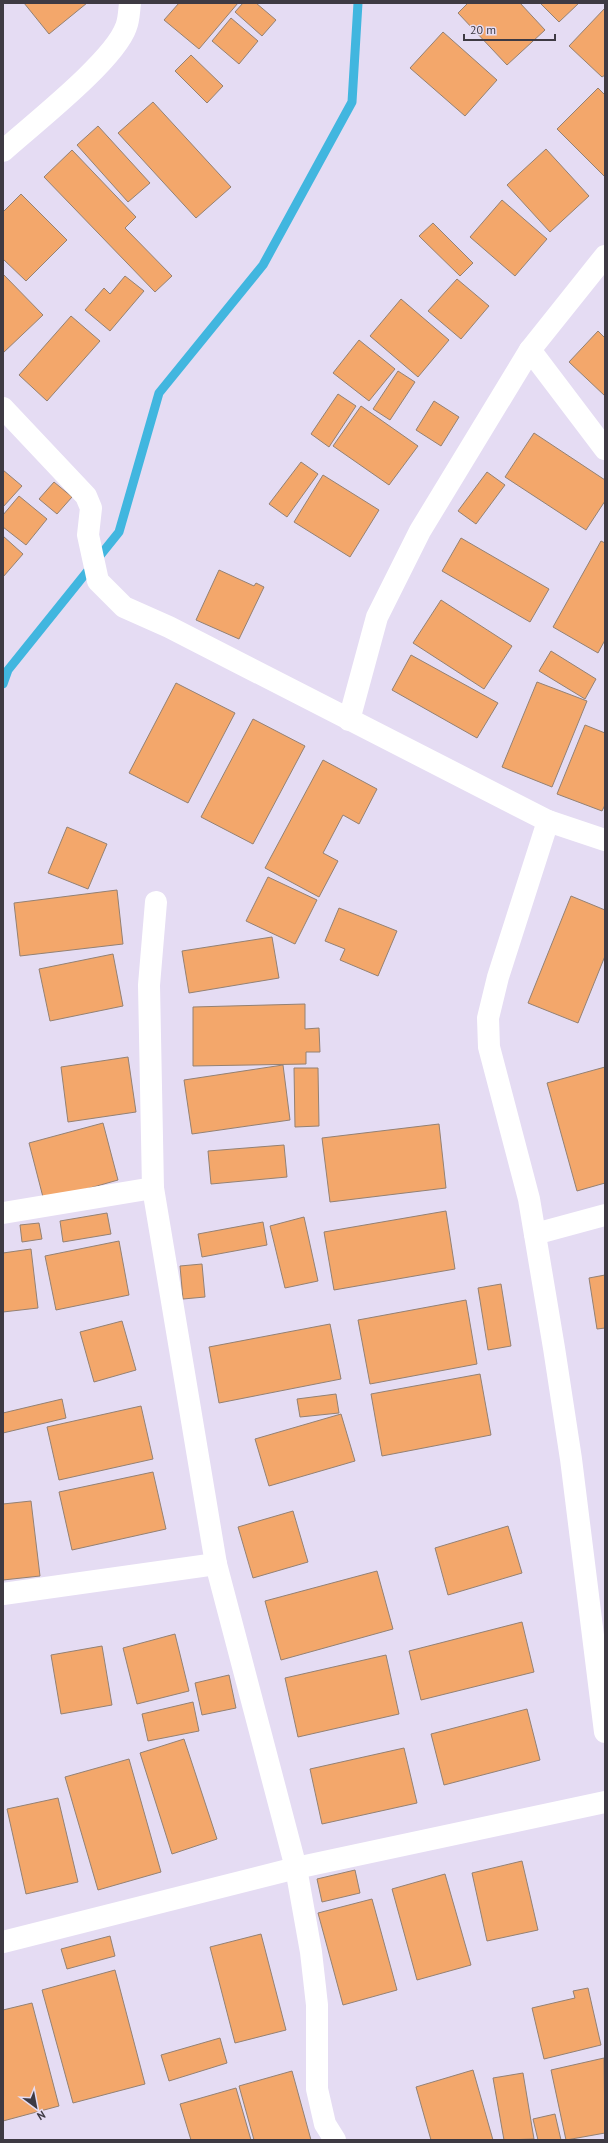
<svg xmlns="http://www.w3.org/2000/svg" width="608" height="2143" viewBox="0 0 608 2143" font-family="'PT Sans',sans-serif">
	<rect width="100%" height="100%" fill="#e5dcf3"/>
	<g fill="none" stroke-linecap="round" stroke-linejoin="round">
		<polyline stroke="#41b6df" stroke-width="9" points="3,684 8,670 119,532 159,393 263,265 352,102 358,3"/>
	</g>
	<g fill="#f3a76b" stroke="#948173">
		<polygon points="24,3 87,3 49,34"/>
		<polygon points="179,3 238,3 199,49 164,20"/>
		<polygon points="243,3 256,3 276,20 262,36 235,12"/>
		<polygon points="468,3 520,3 545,30 507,65 458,13"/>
		<polygon points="540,3 579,3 559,22"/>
		<polygon points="605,8 605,75 602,77 569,46"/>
		<polygon points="231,18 258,41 239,64 212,41"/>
		<polygon points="443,32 497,80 465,116 410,68"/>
		<polygon points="191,55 223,86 207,103 175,71"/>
		<polygon points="598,88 605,95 605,177 557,129"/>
		<polygon points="153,102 231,187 196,218 118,133"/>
		<polygon points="98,126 150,183 128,202 77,145"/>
		<polygon points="546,149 589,196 550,232 507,185"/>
		<polygon points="72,150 136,217 125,228 172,276 155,292 44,177"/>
		<polygon points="21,194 67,240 26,281 3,259 3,212"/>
		<polygon points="502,200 547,239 515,276 470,237"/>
		<polygon points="433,223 473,263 460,276 419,236"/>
		<polygon points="3,274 43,315 3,353"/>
		<polygon points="125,276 144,291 110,331 85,310 104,288 110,294"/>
		<polygon points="457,279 489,306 461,339 428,311"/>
		<polygon points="401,299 449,340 418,377 370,336"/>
		<polygon points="71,316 100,341 47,401 19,375"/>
		<polygon points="598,331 605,338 605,396 569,362"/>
		<polygon points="359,340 395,369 369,401 333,373"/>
		<polygon points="398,371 415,382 390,420 373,409"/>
		<polygon points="338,394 356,406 329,447 311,434"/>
		<polygon points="434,401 459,417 441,446 416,430"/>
		<polygon points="361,406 418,446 389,485 333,446"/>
		<polygon points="534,433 605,480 605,501 586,530 505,477"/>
		<polygon points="301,462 318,474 287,517 269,504"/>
		<polygon points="3,470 22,486 3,507"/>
		<polygon points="487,472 505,485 476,524 458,511"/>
		<polygon points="323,475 379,510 350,557 294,522"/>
		<polygon points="54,482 72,497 57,514 39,499"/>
		<polygon points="19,496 47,519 26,545 3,527 3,515"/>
		<polygon points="3,536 23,554 3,577"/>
		<polygon points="461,538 549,589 530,622 442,571"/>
		<polygon points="601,541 605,543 605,640 598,653 553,627"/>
		<polygon points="219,570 254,586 256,583 264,587 239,639 196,620"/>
		<polygon points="441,600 512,646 484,689 413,643"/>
		<polygon points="551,651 596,679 585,699 539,671"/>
		<polygon points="411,655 498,703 477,738 392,690"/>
		<polygon points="537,682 587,701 552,787 502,767"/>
		<polygon points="176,683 235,713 188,803 129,773"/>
		<polygon points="253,719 305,746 253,844 201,817"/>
		<polygon points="585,725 605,733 605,805 602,811 557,794"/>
		<polygon points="323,760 377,789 359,824 343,815 323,853 338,861 319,897 265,868"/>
		<polygon points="67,827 107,844 88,889 48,873"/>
		<polygon points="268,877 317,900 295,944 246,921"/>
		<polygon points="117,890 123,944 20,956 14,903"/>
		<polygon points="571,896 605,910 605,956 578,1023 528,1003"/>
		<polygon points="339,908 397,931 378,976 340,960 345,949 325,941"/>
		<polygon points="272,937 279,978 189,993 182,951"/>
		<polygon points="113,954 123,1006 50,1021 39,969"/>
		<polygon points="305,1004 305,1029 319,1028 320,1052 306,1052 306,1064 193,1066 193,1007"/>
		<polygon points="128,1057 136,1112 68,1122 61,1067"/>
		<polygon points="283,1065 290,1120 192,1134 184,1080"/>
		<polygon points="605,1067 605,1183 577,1191 547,1083"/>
		<polygon points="294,1068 318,1068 319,1126 295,1127"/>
		<polygon points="103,1123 118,1180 44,1201 29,1143"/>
		<polygon points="439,1124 446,1188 330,1202 322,1138"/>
		<polygon points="284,1145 287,1177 211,1184 208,1151"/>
		<polygon points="446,1211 455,1269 334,1290 324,1232"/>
		<polygon points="107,1213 111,1234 63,1242 60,1221"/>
		<polygon points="304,1217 318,1281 285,1288 270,1226"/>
		<polygon points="263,1222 267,1245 202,1257 198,1234"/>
		<polygon points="39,1223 42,1239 22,1242 20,1225"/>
		<polygon points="119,1241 129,1295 56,1310 45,1256"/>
		<polygon points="31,1249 38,1308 3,1312 3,1253"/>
		<polygon points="202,1264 205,1297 183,1299 180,1266"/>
		<polygon points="605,1275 605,1328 597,1329 589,1278"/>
		<polygon points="501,1284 511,1346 488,1350 478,1288"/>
		<polygon points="466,1300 477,1364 370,1384 358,1320"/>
		<polygon points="122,1321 136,1370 94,1382 80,1332"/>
		<polygon points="330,1324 341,1379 219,1403 209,1347"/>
		<polygon points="480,1374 491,1435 382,1456 371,1394"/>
		<polygon points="336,1394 339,1413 300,1417 297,1399"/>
		<polygon points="62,1399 66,1418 3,1433 3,1413"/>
		<polygon points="141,1406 153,1459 59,1480 47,1427"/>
		<polygon points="341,1414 355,1461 269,1486 255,1439"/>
		<polygon points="153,1472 166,1529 72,1550 59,1492"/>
		<polygon points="31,1501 40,1576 3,1580 3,1504"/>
		<polygon points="293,1511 308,1562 253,1578 238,1527"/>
		<polygon points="508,1526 522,1573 448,1595 435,1548"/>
		<polygon points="377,1571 393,1629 281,1660 265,1601"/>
		<polygon points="522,1622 534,1672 421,1700 409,1651"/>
		<polygon points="175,1634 189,1691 137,1704 123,1648"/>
		<polygon points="102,1646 112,1705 61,1714 51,1655"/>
		<polygon points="386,1655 399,1714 298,1737 285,1678"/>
		<polygon points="229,1675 236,1708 202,1715 195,1683"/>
		<polygon points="193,1702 199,1731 148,1741 142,1714"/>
		<polygon points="527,1709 540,1760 444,1785 431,1734"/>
		<polygon points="184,1739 217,1839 172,1854 140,1753"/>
		<polygon points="404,1748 417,1803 322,1824 310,1769"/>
		<polygon points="129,1759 161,1872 98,1890 65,1777"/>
		<polygon points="58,1798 78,1882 26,1894 7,1809"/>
		<polygon points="522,1861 538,1930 487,1941 472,1873"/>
		<polygon points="355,1870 360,1893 322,1902 317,1879"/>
		<polygon points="445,1874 471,1965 417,1980 392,1889"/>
		<polygon points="372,1899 397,1990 343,2005 318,1913"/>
		<polygon points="261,1934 286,2030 235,2043 210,1947"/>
		<polygon points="110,1936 115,1956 67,1969 61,1949"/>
		<polygon points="115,1970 145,2084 73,2103 42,1990"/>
		<polygon points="588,1988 601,2045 544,2059 532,2008 575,1998 573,1991"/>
		<polygon points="32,2003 59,2106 3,2121 3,2010"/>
		<polygon points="220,2038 227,2063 169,2081 161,2055"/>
		<polygon points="604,2058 605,2133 566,2140 551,2070"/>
		<polygon points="473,2070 493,2140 431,2140 416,2087"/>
		<polygon points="292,2071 311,2140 254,2140 239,2086"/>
		<polygon points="523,2073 534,2139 504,2140 493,2078"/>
		<polygon points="236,2088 251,2140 191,2140 180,2104"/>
		<polygon points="555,2114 561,2140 538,2140 533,2119"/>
	</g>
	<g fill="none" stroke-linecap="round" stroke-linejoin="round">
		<g stroke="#fff" stroke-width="22">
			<path d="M3,151C33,124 114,61 126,27C129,20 129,11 130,3"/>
			<polyline points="530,350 605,449"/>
			<polyline points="3,408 86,496 91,508 88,535 98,581 124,607 169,627 548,821 605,840"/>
			<polyline points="349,720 377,617 420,531 530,350 605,256"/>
			<polyline points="548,821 498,977 488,1018 489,1047 529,1199 554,1348 571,1459 605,1732"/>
			<polyline points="156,902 149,985 153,1188 216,1564 296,1868 311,1952 317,2005 317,2089 325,2124 335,2140"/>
			<polyline points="3,1213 153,1188"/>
			<polyline points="535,1234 605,1215"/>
			<polyline points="3,1594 216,1564"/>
			<polyline points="3,1942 296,1868 605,1802"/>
		</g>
	</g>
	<rect width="608" height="2143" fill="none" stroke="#3e3a43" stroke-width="8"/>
	<g transform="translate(36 2107) rotate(148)" stroke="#e5dcf3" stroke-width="3" paint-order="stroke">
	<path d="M0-3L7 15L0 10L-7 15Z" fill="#3e3a43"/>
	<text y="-6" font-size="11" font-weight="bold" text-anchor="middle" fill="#3e3a43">N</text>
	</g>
	<path d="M464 34v6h91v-6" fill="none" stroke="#3e3a43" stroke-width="2"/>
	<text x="470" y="34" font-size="12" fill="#3e3a43" stroke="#e5dcf3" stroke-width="3" paint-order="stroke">20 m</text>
</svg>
